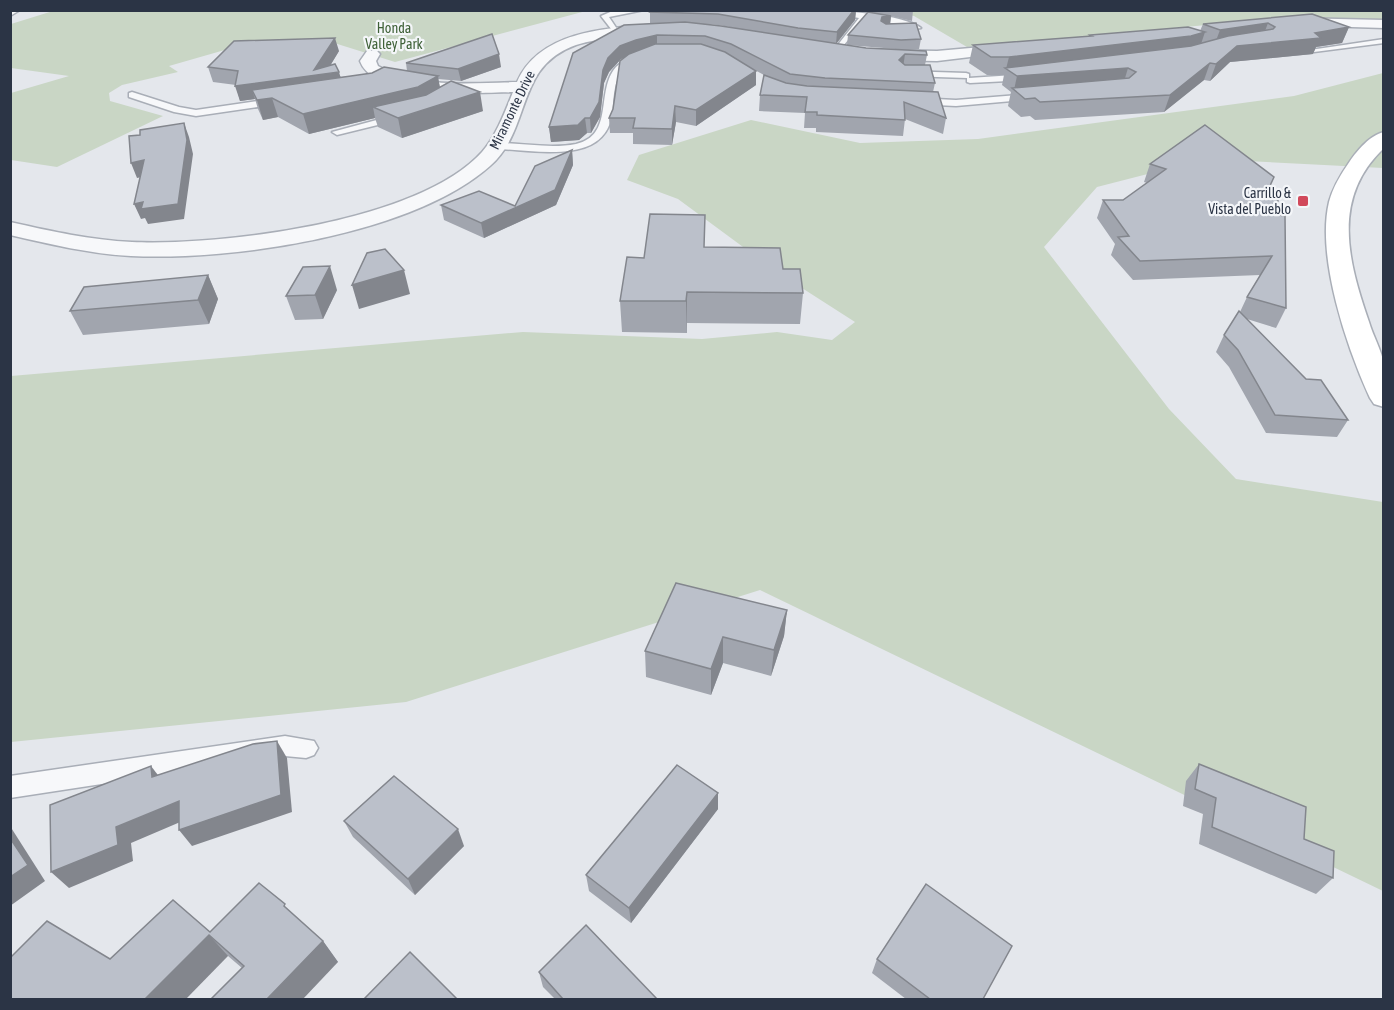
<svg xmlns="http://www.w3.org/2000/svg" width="1394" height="1010" viewBox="0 0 1394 1010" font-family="'Asap Condensed',sans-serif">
	<rect width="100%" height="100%" fill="#e4e7ec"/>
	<g fill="#c9d6c5">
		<polygon points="1383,10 1384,21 1273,19 967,47 914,16 882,11"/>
		<polygon points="53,11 586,11 395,62 331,42 249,43 169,66 178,72 122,85 109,93 110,101 163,116 57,167 11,160 11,93 69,76 11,68 11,24"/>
		<polygon points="1383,73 1383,168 1206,159 1097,187 1044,247 1169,409 1236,479 1383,502 1383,891 760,590 406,702 11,742 11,376 523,332 702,339 777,332 832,340 855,322 777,272 678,199 627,180 639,155 751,120 860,143 978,139 1294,96"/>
	</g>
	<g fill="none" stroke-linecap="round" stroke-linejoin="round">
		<g stroke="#a9aeb7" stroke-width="3">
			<g id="service">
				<polygon points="615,10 644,10 609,17 619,32 615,34 601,16"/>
				<path d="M812,10C835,10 904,14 921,28L904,31H901V27L908,26L866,19L837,53L833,51L859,18Z"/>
				<polygon points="1384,39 1384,43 1314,52 1310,50"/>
				<path d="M635,55L642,57C636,62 628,64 623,70C613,81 614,100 612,114C605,166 534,150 497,149L492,146L497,143C522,143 551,149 576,144C615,135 595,91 616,67C621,62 628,59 635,55Z"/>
				<polygon points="904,71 966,73 969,74 969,78 1028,74 1032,77 1028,80 970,83 967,82 967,78 907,76 904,75"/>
				<polygon points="132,92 179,107 196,110 279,98 284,101 279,104 196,116 174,112 129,97 129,93"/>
				<polygon points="1032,94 1037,97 1035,99 956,106 916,104 911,101 916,98 956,100"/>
				<polygon points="399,114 402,115 402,119 337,135 332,132"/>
				<polygon points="285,736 314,741 318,748 314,755 306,758 285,756 10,798 10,776"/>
			</g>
		</g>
		<g stroke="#a9aeb7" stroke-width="3">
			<g id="minor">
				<polygon points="10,10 20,10 10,16"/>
				<polygon points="1293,18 1384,20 1384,28 1288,25 1286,22 1288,19"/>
				<path d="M651,25L656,26L658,29L656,32C630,39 602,36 576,45C514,67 533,128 490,166C412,235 232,261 131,256C90,254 50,244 10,235V222C50,231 91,240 132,242C222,246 419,222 482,152C496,136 505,112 513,92C478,93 374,100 360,61L367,51H377L380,54L376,61L378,66C419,89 472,83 517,82C539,32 603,28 651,25Z"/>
				<polygon points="1015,44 1020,45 1022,48 1020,51 937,61 881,60 873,55 881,50 937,51"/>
			</g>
		</g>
		<g stroke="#a9aeb7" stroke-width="3">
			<path id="secondary" d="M1384,132V148C1331,198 1348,261 1369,322C1373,336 1382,351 1384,365C1385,379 1384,393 1384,407L1374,404L1370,398C1347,348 1316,257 1329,202C1333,187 1341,174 1350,161C1357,151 1370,135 1384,132Z"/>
		</g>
		<use href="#service" fill="#f7f8fa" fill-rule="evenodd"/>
		<use href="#minor" fill="#f7f8fa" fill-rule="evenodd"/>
		<use href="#secondary" fill="#fff" fill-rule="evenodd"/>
	</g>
	<g fill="#a1a5ae" fill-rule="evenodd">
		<path d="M652,10H913L912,21L891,16L890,24L921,39L919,49L901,50L927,55L925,65L935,83L933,92L946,118L943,134L905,119L903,136L816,132V128H804L805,113L759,111L760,95L764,75L753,69L756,85L696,126L676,122L672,145L633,144V133H610L609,118L613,109L624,58L621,59L609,72L604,83L600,117L591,133H587L579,140L551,142L549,127L573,53L665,23H650V12ZM856,11L869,12L879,14L848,35L847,45L896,49L866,48L836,44L855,20ZM705,24L718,25L736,28Z"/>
		<polygon points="1312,14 1349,27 1342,43 1316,47 1313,54 1230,62 1210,81 1204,80 1164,112 1035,120 1030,116 1021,117 1008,106 1011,92 1002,85 1004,75 987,75 969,63 973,45 1089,36 1090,35 1200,31 1203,24"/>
		<polygon points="339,51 330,66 341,77 407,71 406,63 501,67 461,81 438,79 440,87 483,111 402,138 378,127 375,118 309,134 278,117 263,120 258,109 255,99 240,101 236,85 213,82 208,67"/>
		<polygon points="572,150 573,165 556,205 484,238 444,220 441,205 515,206"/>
		<polygon points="1150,164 1269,188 1286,308 1276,328 1247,319 1306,379 1348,420 1337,437 1266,433 1229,367 1216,352 1224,335 1240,312 1247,297 1260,275 1133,280 1111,255 1115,244 1097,218 1103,200 1123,200 1147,183 1144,182"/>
		<polygon points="704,247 783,269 803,293 800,324 687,323 687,333 622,332 620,301 644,258"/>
		<polygon points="208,275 218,299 209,324 83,335 70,311"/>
		<polygon points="337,290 323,319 295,320 286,296"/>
		<polygon points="787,610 784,636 771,676 723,663 711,695 646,677 645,651"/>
		<polygon points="1199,764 1304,839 1333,878 1316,894 1199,844 1203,814 1183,806 1186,781"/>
		<polygon points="718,793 718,809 631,923 589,891 586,875"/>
		<polygon points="344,821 464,846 415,895 353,837"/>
		<polygon points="292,914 323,941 338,962 242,968 228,956 110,959 210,932"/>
		<polygon points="877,959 983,999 906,999 872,973"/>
		<polygon points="539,972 657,999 555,999 543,987"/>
	</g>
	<g fill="#83868d">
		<polygon points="854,10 856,10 855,20 836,44 837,32"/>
		<polygon points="891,16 890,25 880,31 882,17"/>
		<polygon points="1268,23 1262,39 1214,46 1220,30"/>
		<polygon points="1349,27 1342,43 1316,47 1313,54 1230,62 1210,81 1216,64 1237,46"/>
		<polygon points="1205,32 1199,50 1006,69 1009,57"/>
		<polygon points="657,35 657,48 636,53 621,59 609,72 604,83 600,117 591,133 590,118 603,70 608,58 620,46 636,40"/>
		<polygon points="335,38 339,51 325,74 339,72 343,86 252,90 255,99 240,101 235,86 314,70"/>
		<polygon points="499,54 501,67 461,81 458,69"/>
		<polygon points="905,54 903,68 899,60"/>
		<polygon points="1210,63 1204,80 1164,112 1170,95"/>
		<polygon points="1128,68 1123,85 1014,90 1017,76"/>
		<polygon points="756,71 756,85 696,126 696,110"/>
		<polygon points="438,76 441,95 373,107 375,118 309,134 303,114"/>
		<polygon points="480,92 483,111 402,138 398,118"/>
		<polygon points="272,98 278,117 263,120 257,100"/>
		<polygon points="675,106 676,122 672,145 672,129"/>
		<polygon points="585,118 587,133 579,140 551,142 549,127"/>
		<polygon points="184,123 189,137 193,154 184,219 148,224 145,218 141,219 134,204 143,202"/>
		<polygon points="572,150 573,165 556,205 484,238 481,223 555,190"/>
		<polygon points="144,160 151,175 137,178 131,163"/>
		<polygon points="330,266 337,290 323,319 315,295"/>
		<polygon points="404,270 410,294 359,309 352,285"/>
		<polygon points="208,275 218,299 209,324 198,300"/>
		<polygon points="687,292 687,333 686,301"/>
		<polygon points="787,610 784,636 771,676 774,650"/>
		<polygon points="723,637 723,663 711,695 711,669"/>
		<polygon points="277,741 287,758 292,812 192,846 179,830"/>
		<polygon points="151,766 164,783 152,777"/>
		<polygon points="718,793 718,809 631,923 629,908"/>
		<polygon points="179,801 192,817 131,843 133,861 69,888 51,872 116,827"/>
		<polygon points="10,826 45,881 10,906"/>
		<polygon points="458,829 464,846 415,895 408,879"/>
		<polygon points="209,935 228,956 186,999 145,999"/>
		<polygon points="323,941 338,962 303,999 267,999"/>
	</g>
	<g fill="#bbc0ca" stroke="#83868d" stroke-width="1.5">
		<polygon points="652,10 854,10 837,32 798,28 718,14 650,12"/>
		<polygon points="868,12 891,16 882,17 881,21 886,24 916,23 921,39 901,40 848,35"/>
		<polygon points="1312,14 1349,27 1315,33 1321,38 1237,46 1216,64 1210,63 1170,95 1040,102 1035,98 1025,99 1012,88 1129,78 1136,72 1128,68 1017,76 1005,68 1191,46 1228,36 1273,29 1275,27 1268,23 1220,30 1203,24"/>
		<polygon points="685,22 721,26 866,48 926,51 927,55 905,54 899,60 905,65 930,65 935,83 825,78 790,74 731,44 705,36 657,35 636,40 620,46 608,58 603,70 599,102 590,118 585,118 578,125 549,127 573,53 624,25"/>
		<polygon points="1188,27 1205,32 1191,36 1009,57 991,57 973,45 1092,36 1090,35"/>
		<polygon points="492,34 499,54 458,69 406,63"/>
		<polygon points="335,38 314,70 335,64 339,72 235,86 238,71 208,67 234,41"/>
		<polygon points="655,44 701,44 725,52 756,71 696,110 675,106 672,129 633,128 635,118 609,118 613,109 620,61 629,54"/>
		<polygon points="384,67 438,76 418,87 303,114 272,98 257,100 252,90 372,73"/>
		<polygon points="764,75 786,83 807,86 938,92 946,118 904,102 905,120 817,115 817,112 805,112 807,97 760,95"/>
		<polygon points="451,81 480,92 398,118 373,107 426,95"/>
		<polygon points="184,123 187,140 178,204 141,209 143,202 134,204 144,160 131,163 129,136 140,135 140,130"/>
		<polygon points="1205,125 1274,177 1269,188 1282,190 1273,214 1285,216 1286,308 1247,297 1272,256 1140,261 1118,237 1129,236 1103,200 1123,200 1166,169 1150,164"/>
		<polygon points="572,150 555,190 481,223 441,205 479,191 515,206 535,166"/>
		<polygon points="650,214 705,215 704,247 780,248 783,269 800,269 803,293 687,292 686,301 620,301 627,257 644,258"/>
		<polygon points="385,249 404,270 352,285 367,253"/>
		<polygon points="330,266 315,295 286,296 303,267"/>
		<polygon points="208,275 198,300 70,311 84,287"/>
		<polygon points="1239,311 1306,379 1321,380 1348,420 1275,415 1238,350 1224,335"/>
		<polygon points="676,583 787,610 774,650 723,637 711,669 645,651"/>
		<polygon points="277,741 281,795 179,830 179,801 116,827 118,845 51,872 50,805 151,766 152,777 253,744"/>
		<polygon points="1199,764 1306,807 1304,839 1334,851 1333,878 1212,827 1216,798 1195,789"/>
		<polygon points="677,765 718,793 629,908 586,875"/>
		<polygon points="394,776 458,829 408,879 344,821"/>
		<polygon points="10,838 28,865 10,877"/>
		<polygon points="259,883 285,904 284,906 323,941 267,999 211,999 244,966 209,935 145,999 10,999 10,958 47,921 110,959 173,900 210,932"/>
		<polygon points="926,884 1012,946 983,999 930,999 877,959"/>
		<polygon points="586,925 657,999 563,999 539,972"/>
		<polygon points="410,952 457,999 364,999"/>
	</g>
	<rect fill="#d1495b" stroke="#f4f6f9" stroke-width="2" x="1297" y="195" width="12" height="12" rx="3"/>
	<g text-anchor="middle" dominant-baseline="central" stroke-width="4.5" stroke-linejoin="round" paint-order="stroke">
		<g font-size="14" fill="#3f6138" stroke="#f4f6f9">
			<text x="394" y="28">Honda<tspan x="394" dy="16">Valley Park</tspan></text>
		</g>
		<g font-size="14" fill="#2b3445" stroke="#f4f6f9">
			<text transform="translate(512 110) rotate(-64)">Miramonte Drive</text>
		</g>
		<g font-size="14" fill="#2b3445" stroke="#f4f6f9" text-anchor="end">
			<text x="1291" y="193">Carrillo &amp;<tspan x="1291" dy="16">Vista del Pueblo</tspan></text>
		</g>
	</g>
	<rect width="1394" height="1010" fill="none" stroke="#2b3445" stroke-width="24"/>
</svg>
